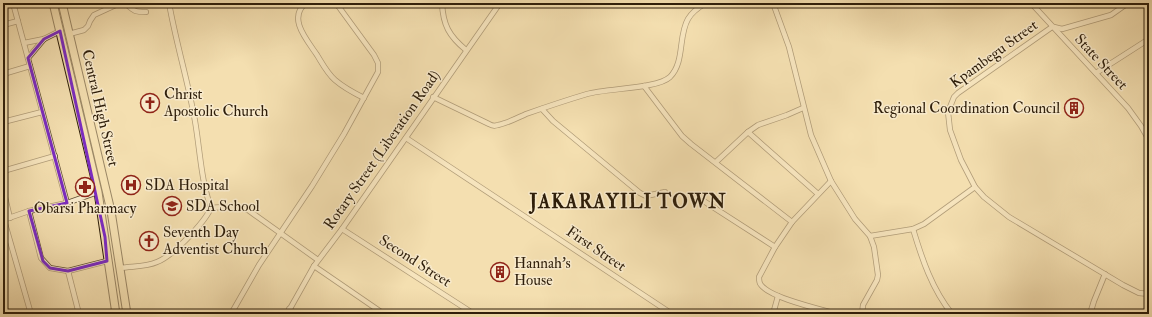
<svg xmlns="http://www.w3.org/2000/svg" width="1152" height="317" viewBox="0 0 1152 317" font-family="'IM FELL Double Pica',serif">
	<rect width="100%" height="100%" fill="#f4dfb0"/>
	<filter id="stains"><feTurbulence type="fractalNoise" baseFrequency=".005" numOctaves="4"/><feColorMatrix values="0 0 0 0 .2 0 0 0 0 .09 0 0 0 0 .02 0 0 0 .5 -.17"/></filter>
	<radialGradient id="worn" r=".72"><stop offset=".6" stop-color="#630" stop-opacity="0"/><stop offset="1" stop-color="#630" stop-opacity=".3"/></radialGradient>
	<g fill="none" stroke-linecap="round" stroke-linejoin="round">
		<g stroke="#604e34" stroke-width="6">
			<g id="minor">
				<polyline points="13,3 67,203"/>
				<path d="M125,3C134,11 134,12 146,12"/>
				<path d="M169,3C176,43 188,81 195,121C200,150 201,181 211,208C224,207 236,205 248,210L318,260"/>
				<path d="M306,3C287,18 307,40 317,55C322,63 327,73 335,80C343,87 354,93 364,98"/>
				<path d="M442,3C443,25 449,36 466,50"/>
				<polyline points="773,3 789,47 811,135 831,181 855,219 870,236 874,247 878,275 877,280 863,305 862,314"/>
				<polyline points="1031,3 1128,108 1141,126 1149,140"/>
				<polyline points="3,25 18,21"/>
				<polyline points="1052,27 958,93 954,97 948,112 950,130 961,160 975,187 984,197 1009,217 1123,285 1139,293 1149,294"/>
				<polyline points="1054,27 1062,29 1111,15 1128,3"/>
				<polyline points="69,34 84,30 88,26 90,21 94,15 120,3"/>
				<polyline points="24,43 44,39 60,31"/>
				<polyline points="28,58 44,39"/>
				<polyline points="1096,73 1149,39"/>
				<polyline points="3,74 30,66"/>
				<polyline points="644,86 682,136 691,144 792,222"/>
				<path d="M433,97L489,124C492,126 495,126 498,125C508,123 517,118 526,114C546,107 567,100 587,94C607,88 657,89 670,77C685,62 678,36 688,19C692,12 699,7 706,3"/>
				<polyline points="542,109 553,121 640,193 646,196 665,192"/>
				<polyline points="3,122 42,112"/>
				<polyline points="748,132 818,194"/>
				<polyline points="406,138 672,314"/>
				<polyline points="716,162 748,132 758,125 787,115 803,108"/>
				<polyline points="3,171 55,156"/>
				<path d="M831,181L792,222L775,247L759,277C759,280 759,283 761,285C771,298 820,309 837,314"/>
				<polyline points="3,189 10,218"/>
				<polyline points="702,200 775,247"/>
				<polyline points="29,211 41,258 50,268 68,271 107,261"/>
				<polyline points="3,220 29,211 67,203 98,192"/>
				<polyline points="4,220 31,314"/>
				<polyline points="342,229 474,314"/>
				<path d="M913,229C922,259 932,289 952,314"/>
				<polyline points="870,236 913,229 924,224 975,187"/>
				<polyline points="314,266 384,314"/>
				<path d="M120,268C132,266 146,267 157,262C173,256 204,223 211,208"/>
				<polyline points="68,271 79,314"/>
				<polyline points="289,309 296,314"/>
				<polyline points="3,312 3,314"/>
				<polyline points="231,314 259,265 312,186 344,134 378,72 378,63 374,55 336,3"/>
				<polyline points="287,314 314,266 342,229 500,3"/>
				<polyline points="773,314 778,296"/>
				<polyline points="1090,314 1094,301 1105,274"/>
			</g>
		</g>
		<g stroke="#2e1e0a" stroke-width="9">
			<g id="highway">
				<polyline points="53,3 98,192 116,314"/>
				<polyline points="62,3 111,211 127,314"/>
			</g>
		</g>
		<use href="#minor" stroke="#f8eacc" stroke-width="4.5"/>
		<use href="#highway" stroke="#f4dfb0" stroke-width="7"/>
	</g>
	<path d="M0 0H1152V317H0ZM60,31L105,237L107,261L68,271L50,268L43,261L29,211L67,203L28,58L44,39Z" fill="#f4dfb0" fill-opacity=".55" fill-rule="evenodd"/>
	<path fill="none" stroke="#7b2cbf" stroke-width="3" stroke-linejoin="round" d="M60,31L105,237L107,261L68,271L50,268L43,261L29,211L67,203L28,58L44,39Z"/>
	<defs>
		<g id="church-ring" transform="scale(1)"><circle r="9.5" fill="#f8eacc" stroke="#8f2418" stroke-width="1.5"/><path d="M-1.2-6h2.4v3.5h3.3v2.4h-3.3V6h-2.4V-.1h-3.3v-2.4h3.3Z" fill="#8f2418"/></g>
		<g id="building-ring" transform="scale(1)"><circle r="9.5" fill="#f8eacc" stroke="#8f2418" stroke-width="1.5"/><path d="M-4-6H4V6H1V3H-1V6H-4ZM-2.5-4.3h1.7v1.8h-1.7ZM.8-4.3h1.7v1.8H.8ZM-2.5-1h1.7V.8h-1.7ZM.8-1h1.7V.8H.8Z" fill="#8f2418"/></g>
		<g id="hospital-ring" transform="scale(1)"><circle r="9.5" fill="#f8eacc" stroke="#8f2418" stroke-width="1.5"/><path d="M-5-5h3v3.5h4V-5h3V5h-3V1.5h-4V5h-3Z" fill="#8f2418"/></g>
		<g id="pharmacy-ring" transform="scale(1)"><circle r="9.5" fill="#f8eacc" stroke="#8f2418" stroke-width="1.5"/><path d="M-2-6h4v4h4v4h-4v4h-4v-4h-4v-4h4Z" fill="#8f2418"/></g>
		<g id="school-ring" transform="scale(1)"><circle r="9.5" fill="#f8eacc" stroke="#8f2418" stroke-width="1.5"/><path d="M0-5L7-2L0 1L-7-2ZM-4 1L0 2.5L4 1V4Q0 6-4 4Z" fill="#8f2418"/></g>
	</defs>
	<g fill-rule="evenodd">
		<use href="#church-ring" x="150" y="103"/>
		<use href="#building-ring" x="1074" y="108"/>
		<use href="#hospital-ring" x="131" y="185"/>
		<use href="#pharmacy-ring" x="85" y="187"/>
		<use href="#school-ring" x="172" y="206"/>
		<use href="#church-ring" x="149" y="241"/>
		<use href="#building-ring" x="500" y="272"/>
	</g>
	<g text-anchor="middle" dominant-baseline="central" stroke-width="3" stroke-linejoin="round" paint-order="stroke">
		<g font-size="15" fill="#2e1e0a" stroke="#f8eacc">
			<text transform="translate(994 54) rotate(-36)">Kpambegu Street</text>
			<text transform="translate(1101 62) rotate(47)">State Street</text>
			<text transform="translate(100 108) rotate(77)">Central High Street</text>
			<text transform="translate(382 150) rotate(-55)">Rotary Street (Liberation Road)</text>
			<text transform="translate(596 249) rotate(34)">First Street</text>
			<text transform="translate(415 261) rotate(33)">Second Street</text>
		</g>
		<g font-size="15" fill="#2e1e0a" stroke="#f8eacc" text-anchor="start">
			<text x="164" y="94">Christ<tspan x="164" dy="17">Apostolic Church</tspan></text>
			<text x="1060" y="108" text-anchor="end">Regional Coordination Council</text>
			<text x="145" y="185">SDA Hospital</text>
			<text x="186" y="206">SDA School</text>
			<text x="85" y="208" text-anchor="middle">Obarsi Pharmacy</text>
			<text x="163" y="232">Seventh Day<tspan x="163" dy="17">Adventist Church</tspan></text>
			<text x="514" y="263">Hannah's<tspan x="514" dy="17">House</tspan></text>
		</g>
		<g font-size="19" font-weight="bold" letter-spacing="1" fill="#2e1e0a" stroke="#f8eacc">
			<text x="628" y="202">JAKARAYILI TOWN</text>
		</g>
	</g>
	<rect width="1152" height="317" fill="none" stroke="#f4dfb0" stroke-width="16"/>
	<rect x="4" y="4" width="1144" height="309" fill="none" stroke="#2e1e0a" stroke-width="2"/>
	<rect x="8" y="8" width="1136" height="301" fill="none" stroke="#2e1e0a"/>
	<rect width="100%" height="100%" filter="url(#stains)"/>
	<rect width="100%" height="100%" fill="url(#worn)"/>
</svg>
